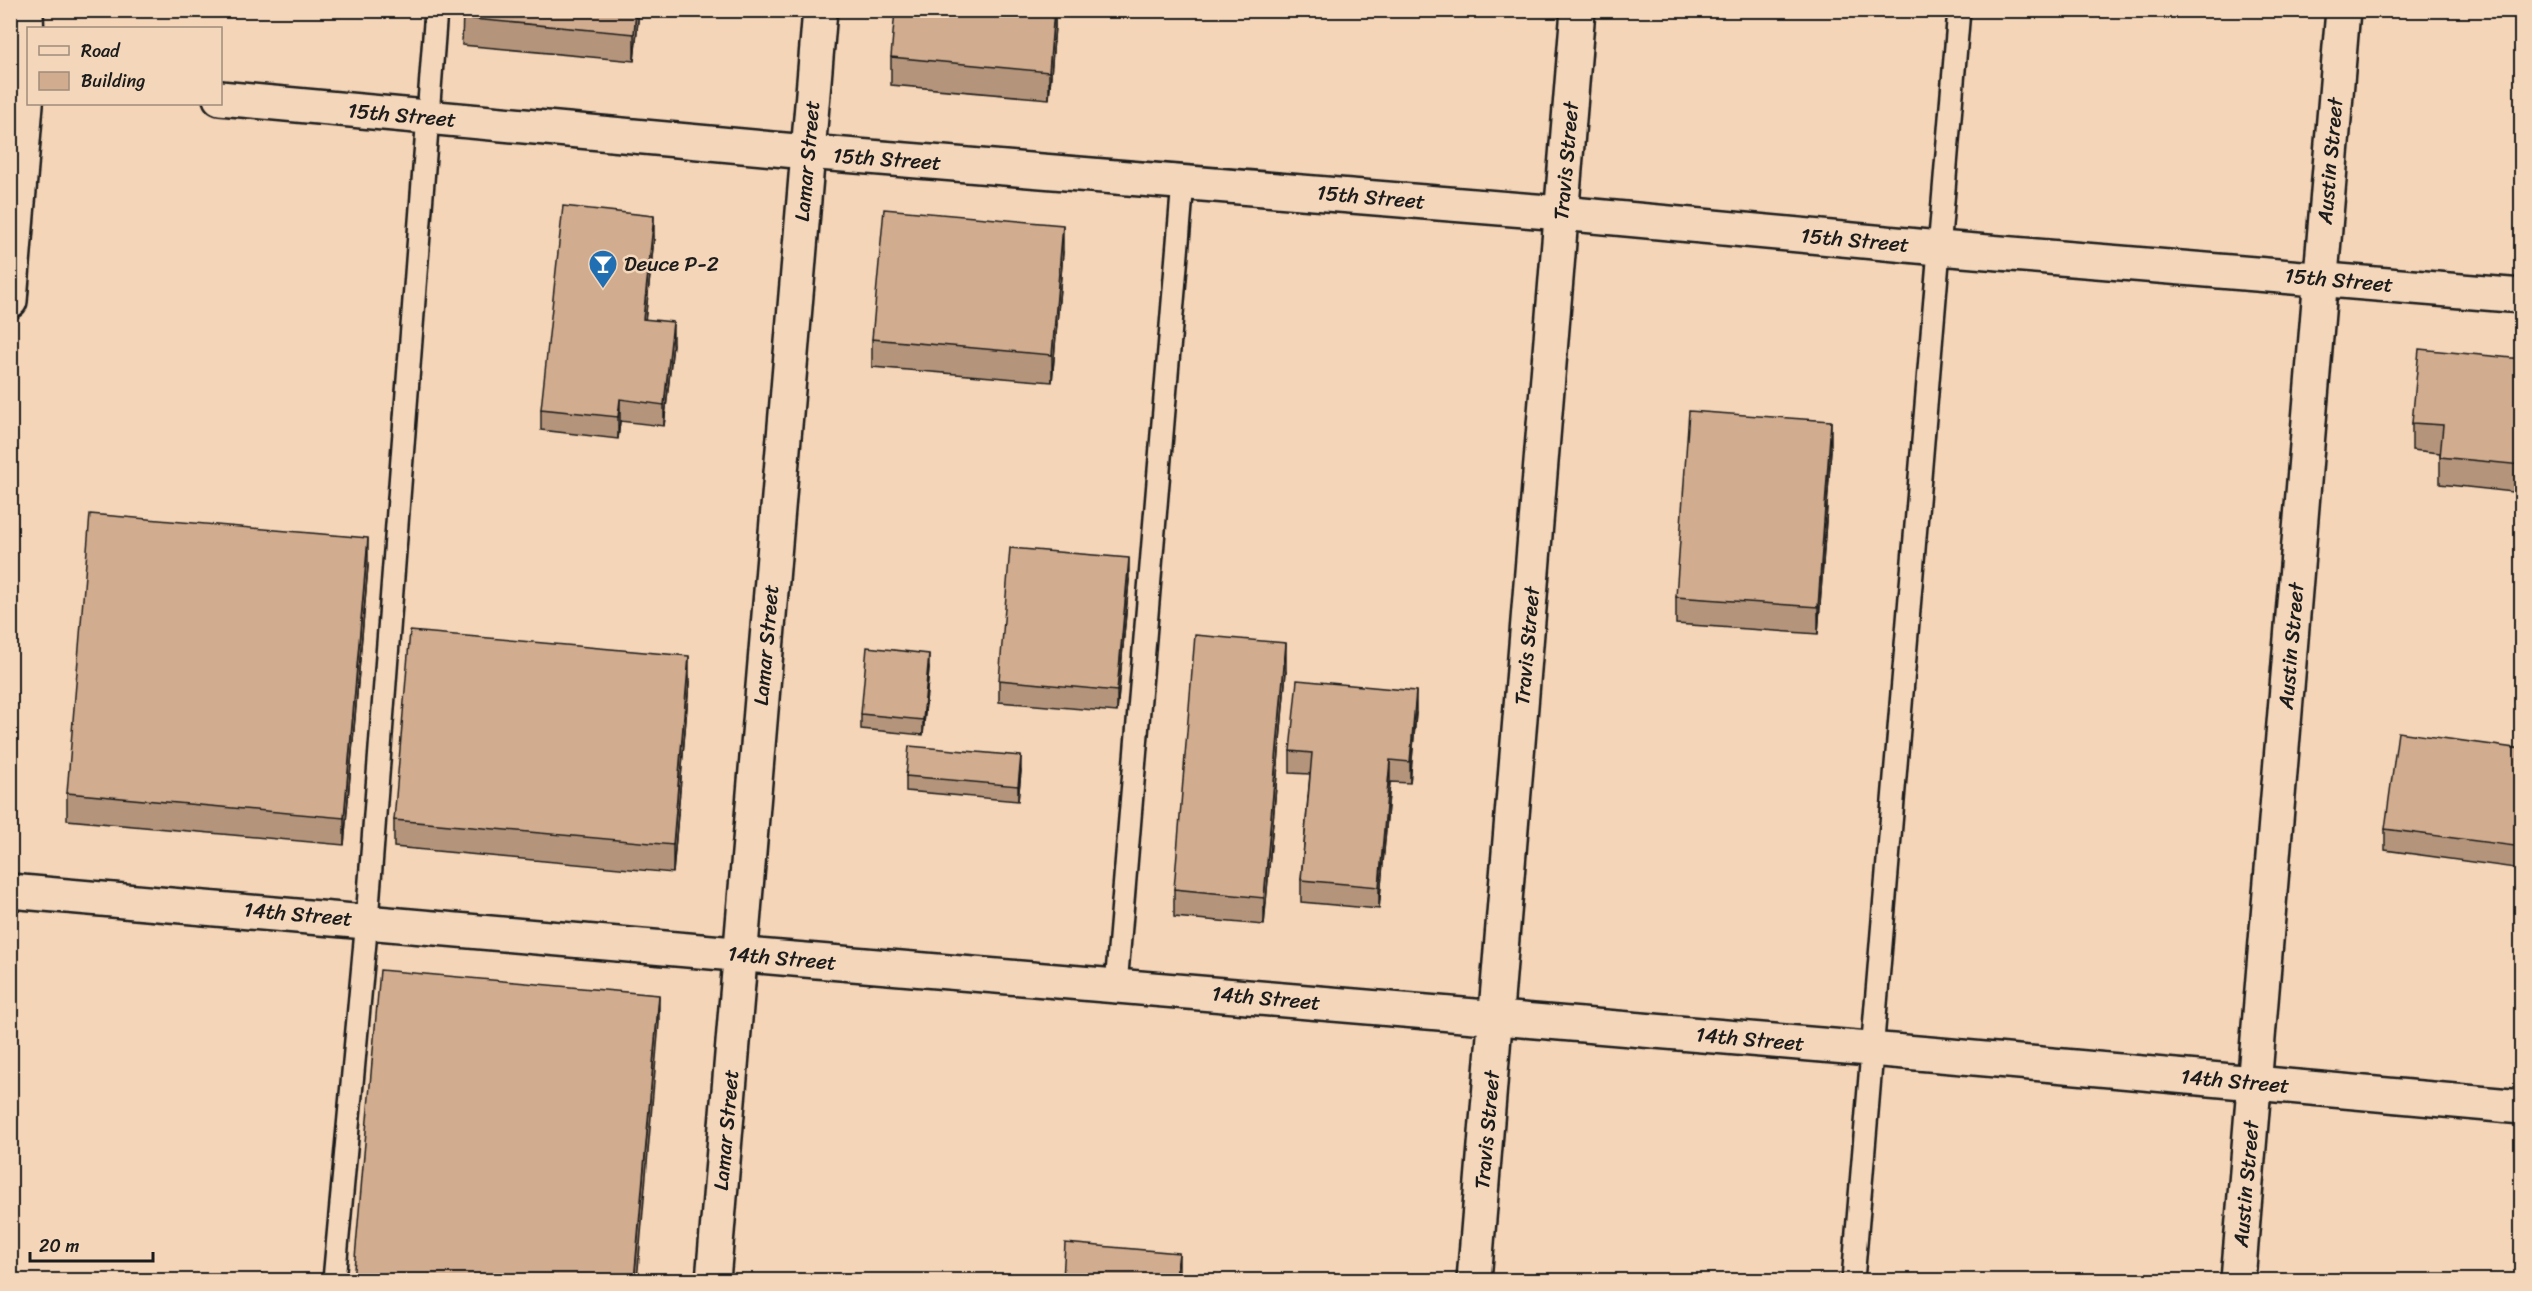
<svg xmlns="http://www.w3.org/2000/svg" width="2532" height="1291" viewBox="0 0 2532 1291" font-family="Sriracha,sans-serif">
	<rect width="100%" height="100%" fill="#f5d5b7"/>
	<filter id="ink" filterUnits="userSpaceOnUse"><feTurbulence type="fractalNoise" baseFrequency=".0167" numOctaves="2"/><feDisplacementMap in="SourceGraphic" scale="12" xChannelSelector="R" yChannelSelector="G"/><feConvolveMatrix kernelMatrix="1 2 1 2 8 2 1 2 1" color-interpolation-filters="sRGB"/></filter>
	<g filter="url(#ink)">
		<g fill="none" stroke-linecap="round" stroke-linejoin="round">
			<g stroke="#1c1c1c" stroke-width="26">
				<g id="service">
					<polyline points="1116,986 1183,182"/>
					<polyline points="334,1280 367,920 436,10"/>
					<polyline points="1853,1280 1959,10"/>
				</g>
			</g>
			<g stroke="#1c1c1c" stroke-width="38">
				<g id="minor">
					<polyline points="220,98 807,152 1561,213 1939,248 2522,296"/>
					<path d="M10,891C276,913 540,938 805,960C1378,1007 1950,1054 2522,1107"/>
					<polyline points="713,1280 820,10"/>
					<polyline points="1474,1280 1578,10"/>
					<polyline points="2238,1280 2343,10"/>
				</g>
			</g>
			<g stroke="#1c1c1c" stroke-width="38">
				<polyline id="secondary" points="10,301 28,80 26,10"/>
			</g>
			<use href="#service" stroke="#f4d7bb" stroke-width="21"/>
			<use href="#minor" stroke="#f4d7bb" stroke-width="33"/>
			<use href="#secondary" stroke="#f4d7bb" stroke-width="33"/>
		</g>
		<g fill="#b4947a" stroke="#1c1c1c" stroke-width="1.5">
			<polygon points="463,10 639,10 634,61 462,45"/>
			<polygon points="1055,10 1055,26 1049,99 891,85 891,57"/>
			<polygon points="654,238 645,320 673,344 664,426 620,421 618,439 541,430 541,409"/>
			<polygon points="1063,252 1052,382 872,367 872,339"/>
			<polygon points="2522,359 2522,493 2440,484 2440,453 2412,450 2412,423"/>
			<polygon points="1831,449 1818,634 1676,624 1676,597"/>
			<polygon points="368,566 344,845 67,820 67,793"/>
			<polygon points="1129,580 1117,712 999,702 999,680"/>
			<polygon points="929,668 923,735 861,729 861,714"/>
			<polygon points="1286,671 1264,925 1174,917 1174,889"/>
			<polygon points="689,683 673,873 394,847 394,820"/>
			<polygon points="1416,713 1410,783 1390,782 1379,909 1301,902 1301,880 1310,774 1290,773 1290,751"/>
			<polygon points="2522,749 2522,869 2385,850 2385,829"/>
			<polygon points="1021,771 1018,801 906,791 906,776"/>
		</g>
		<g fill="#927863" stroke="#1c1c1c" stroke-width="1.5">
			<polygon points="636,10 639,10 634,61 634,34"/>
			<polygon points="1054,10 1055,10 1055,26 1049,99 1049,72"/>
			<polygon points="654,216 654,238 643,341 643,319"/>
			<polygon points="1063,225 1063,252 1052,382 1052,355"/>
			<polygon points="673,322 673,344 664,426 664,405"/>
			<polygon points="620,399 620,421 618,439 618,417"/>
			<polygon points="1831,421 1831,449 1818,634 1818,607"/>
			<polygon points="368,538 368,566 344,845 344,818"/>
			<polygon points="1129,558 1129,580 1117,712 1117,691"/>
			<polygon points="1286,643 1286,671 1264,925 1264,898"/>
			<polygon points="929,654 929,668 923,735 923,720"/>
			<polygon points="689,656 689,683 673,873 673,845"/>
			<polygon points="1416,691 1416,713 1410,783 1410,762"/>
			<polygon points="1021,756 1021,771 1018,801 1018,786"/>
			<polygon points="1390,760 1390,782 1379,909 1379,887"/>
			<polygon points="659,995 659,1023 637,1281 634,1281"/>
			<polygon points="1179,1253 1179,1281 1176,1277"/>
		</g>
		<g fill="#d1ac8e" stroke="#1c1c1c" stroke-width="1.5">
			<polygon points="463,10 636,10 634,34 462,18"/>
			<polygon points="895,10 1054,10 1049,72 891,57"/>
			<polygon points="563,206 654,216 643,319 673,322 664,405 620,399 618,417 541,409"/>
			<polygon points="884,209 1063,225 1052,355 872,339"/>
			<polygon points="2419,349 2522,359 2522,465 2440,457 2443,425 2412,423"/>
			<polygon points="1689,411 1831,421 1818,607 1676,597"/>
			<polygon points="90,514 368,538 344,818 67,793"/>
			<polygon points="1010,548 1129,558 1117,691 999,680"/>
			<polygon points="410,631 689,656 673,845 394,820"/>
			<polygon points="1195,635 1286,643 1264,898 1174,889"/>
			<polygon points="867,647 929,654 923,720 861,714"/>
			<polygon points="1297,680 1416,691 1410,762 1390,760 1379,887 1301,880 1312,753 1290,751"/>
			<polygon points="2398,732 2522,749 2522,847 2385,829"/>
			<polygon points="909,746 1021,756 1018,786 906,776"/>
			<polygon points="380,970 659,995 634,1281 353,1281"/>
			<polygon points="1065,1243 1179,1253 1176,1277 1202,1279 1202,1281 1063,1281"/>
			<polygon points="1593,1275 1650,1281 1593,1281"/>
		</g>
	</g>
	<defs>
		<g id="bar-pin" transform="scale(1.5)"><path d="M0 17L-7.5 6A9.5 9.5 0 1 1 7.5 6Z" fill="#1f6fb2" stroke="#f4d7bb"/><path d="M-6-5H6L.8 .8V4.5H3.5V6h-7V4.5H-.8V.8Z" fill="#fff"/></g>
	</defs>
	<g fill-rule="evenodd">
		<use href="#bar-pin" x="603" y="264"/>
	</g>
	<g text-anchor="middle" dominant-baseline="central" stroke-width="5" stroke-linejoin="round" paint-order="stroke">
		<g font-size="21" fill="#1c1c1c" stroke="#f4d7bb">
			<text transform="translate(402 115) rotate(5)">15th Street</text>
			<text transform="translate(887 159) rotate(4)">15th Street</text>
			<text transform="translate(807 161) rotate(-85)">Lamar Street</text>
			<text transform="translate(1566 161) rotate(-85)">Travis Street</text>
			<text transform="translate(2330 161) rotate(-85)">Austin Street</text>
			<text transform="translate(1371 197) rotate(5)">15th Street</text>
			<text transform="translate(1855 240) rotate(5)">15th Street</text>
			<text transform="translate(2339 280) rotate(5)">15th Street</text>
			<text transform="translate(766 645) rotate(-85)">Lamar Street</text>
			<text transform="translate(1527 646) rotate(-85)">Travis Street</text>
			<text transform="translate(2291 646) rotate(-85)">Austin Street</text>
			<text transform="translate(298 914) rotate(5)">14th Street</text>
			<text transform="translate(782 958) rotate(5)">14th Street</text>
			<text transform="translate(1266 998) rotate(5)">14th Street</text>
			<text transform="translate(1750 1039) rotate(5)">14th Street</text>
			<text transform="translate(2235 1081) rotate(5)">14th Street</text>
			<text transform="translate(726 1130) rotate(-85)">Lamar Street</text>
			<text transform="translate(1487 1130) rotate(-85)">Travis Street</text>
			<text transform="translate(2246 1184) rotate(-85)">Austin Street</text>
		</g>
		<g font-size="21" fill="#1c1c1c" stroke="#f4d7bb" text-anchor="start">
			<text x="624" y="264">Deuce P-2</text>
		</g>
	</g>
	<rect width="2532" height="1291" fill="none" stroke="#f4d7bb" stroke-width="36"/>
	<rect x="18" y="18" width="2496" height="1255" fill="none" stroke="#1c1c1c" stroke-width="2" filter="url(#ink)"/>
	<rect x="27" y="27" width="195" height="78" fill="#f4d7bb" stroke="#9e8c7b" stroke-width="1.5"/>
	<rect x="39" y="46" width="30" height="9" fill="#f4d7bb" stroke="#9e8c7b" stroke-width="1.5"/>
	<text x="81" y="57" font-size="18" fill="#1c1c1c">Road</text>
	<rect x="39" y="72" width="30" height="18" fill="#d1ac8e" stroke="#9e8c7b" stroke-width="1.5"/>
	<text x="81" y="87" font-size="18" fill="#1c1c1c">Building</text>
	<path d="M30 1252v9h123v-9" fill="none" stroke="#1c1c1c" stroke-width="3"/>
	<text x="39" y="1252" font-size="18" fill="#1c1c1c" stroke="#f4d7bb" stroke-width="4.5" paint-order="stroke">20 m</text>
</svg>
